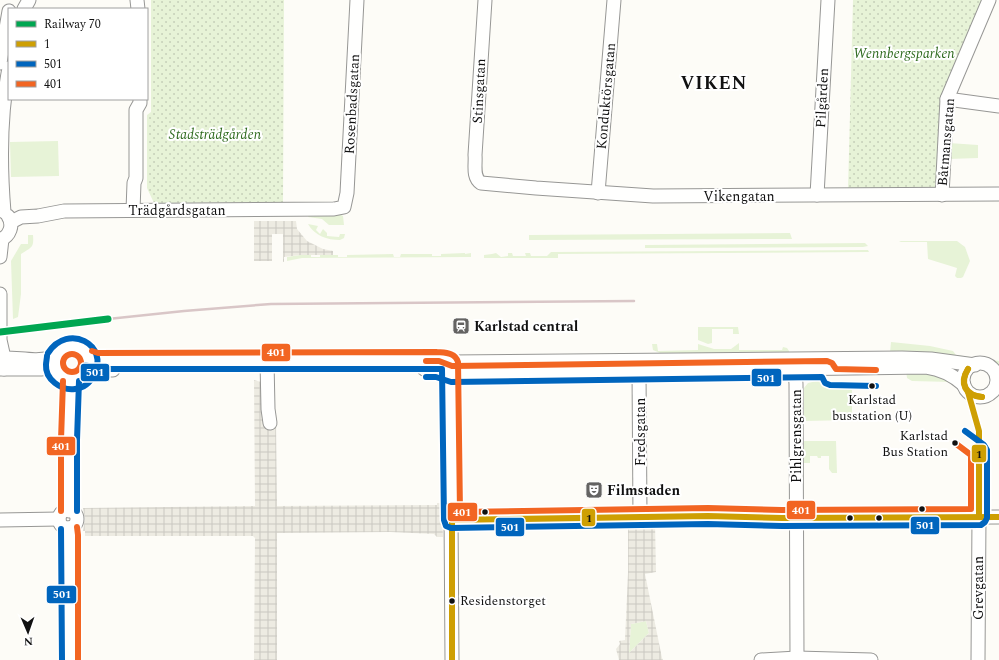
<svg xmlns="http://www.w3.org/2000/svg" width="999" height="660" viewBox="0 0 999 660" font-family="Spectral,serif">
	<defs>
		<pattern id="park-dots" width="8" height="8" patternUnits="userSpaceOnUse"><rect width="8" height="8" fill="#e7f3d7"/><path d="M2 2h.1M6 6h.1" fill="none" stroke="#c5cfb8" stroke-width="1.8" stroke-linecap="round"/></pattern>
		<pattern id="plaza-grid" width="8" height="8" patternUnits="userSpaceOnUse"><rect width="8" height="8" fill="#edebe2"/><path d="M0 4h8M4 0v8" fill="none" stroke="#cac8c1"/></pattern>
	</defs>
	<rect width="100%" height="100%" fill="#fdfcf7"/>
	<g fill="#e7f3d7">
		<polygon points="58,141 59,176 11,177 10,142"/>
		<polygon points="949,143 978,145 978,158 949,159"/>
		<polygon points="339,214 343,216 344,225 329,225 322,219 308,217 309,215"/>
		<path d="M308,224L318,226L316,230L320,234L323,229L327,233V236L339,237L340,234H345L344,238L340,240C327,240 315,236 308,224Z"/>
		<polygon points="790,233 792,239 529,240 529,235"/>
		<path d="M28,235H33C34,248 32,247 21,254V294L18,317L13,319L11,261L21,244H28Z"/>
		<polygon points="899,241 957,241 965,247 970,261 963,277 961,278 957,278 955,276 957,268 928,259 927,242 901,242"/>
		<polygon points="865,243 868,246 863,247 645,248 645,245"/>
		<polygon points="868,250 869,252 558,254 558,258 484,258 484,255 492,254 496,253 501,257 508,256 508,253 512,253 513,256 526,256 525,253 530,253 531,256 547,256 551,252"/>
		<polygon points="465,253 465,254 471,253 471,257 302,258 287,261 287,257 300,255 311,255 311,257 320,257 320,255 338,255 338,257 347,257 347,255 393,254 394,257 400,257 401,254 432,254 432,256 441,256 441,254"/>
		<polygon points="698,327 738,327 739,334 733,334 733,329 712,329 712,343 708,344 698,340"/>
		<polygon points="891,342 930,346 953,351 956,355 999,361 999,365 981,360 890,353"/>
		<polygon points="739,343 739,350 782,350 783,347 787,348 789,351 789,353 661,355 660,353 653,350 652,344 657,344 658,351 698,350 698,344 714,349 731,349"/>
		<polygon points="906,370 934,371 951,382 912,381 907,378"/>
		<polygon points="817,381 843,385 852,385 852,420 804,421 804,388 808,383"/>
		<polygon points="804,441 836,441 837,473 832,473 829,469 829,456 821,456 821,458 818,458 817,456 810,456 810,463 804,463"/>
		<polygon points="646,621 649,633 629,653 631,624"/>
	</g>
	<g fill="url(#park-dots)">
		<polygon points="151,0 284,0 283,202 154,203 147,188 147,115 151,112"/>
		<polygon points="853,0 984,0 942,99 937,189 848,190"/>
	</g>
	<g fill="url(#plaza-grid)" fill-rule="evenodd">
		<polygon points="254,221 296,221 297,229 307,241 323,249 333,251 333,255 300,255 284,257 284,262 283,262 283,234 272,234 272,261 254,261"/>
		<polygon points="254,380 261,382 263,388 263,423 276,422 277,506 437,505 437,503 444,503 442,514 443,537 437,537 434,534 390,532 277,533 277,660 254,660 255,538 253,536 85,536 85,531 83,531 85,519 83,508 255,506"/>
		<path d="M628,523H655L656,572L645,574L662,658L663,660H619L616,649L620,644L619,641L625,640L628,573ZM646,621L649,633L629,653L631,624Z"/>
	</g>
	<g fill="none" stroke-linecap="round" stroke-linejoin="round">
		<g stroke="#979795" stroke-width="15">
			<g id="minor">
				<polyline points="137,0 138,9"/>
				<path d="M485,0L475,155C476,164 472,177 481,183L536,188L653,196L999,194"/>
				<polyline points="24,9 29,0"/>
				<polyline points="0,63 9,11"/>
				<polyline points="947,99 999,106"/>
				<polyline points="598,193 614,0"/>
				<polyline points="817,195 828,0"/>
				<polyline points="942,195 947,99 989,0"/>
				<polyline points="133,210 134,183 136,178 136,110 140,103 140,99"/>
				<path d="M4,212C0,164 0,115 9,68"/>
				<polyline points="11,222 21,217 38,216 64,211 334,209 344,207 347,193 357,0"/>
				<path d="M0,240C10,236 14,225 8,216"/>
				<polyline points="0,257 2,239"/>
				<polyline points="0,294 0,340 4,358 4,369"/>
				<circle cx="72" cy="363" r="18"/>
				<path d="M0,358C21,357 32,363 55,357"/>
				<polyline points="89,358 97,361 436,360 450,362 902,358 931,359 975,365"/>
				<polyline points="794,360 796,384 797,658"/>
				<polyline points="267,361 268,409 270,423"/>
				<circle cx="980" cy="380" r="17"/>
				<polyline points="450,366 452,660"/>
				<polyline points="0,369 42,369"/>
				<path d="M424,369H437L451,374L624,372L639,371L926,367C942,369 953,375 964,385"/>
				<polyline points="639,371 640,517"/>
				<polyline points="87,373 98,370 113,370"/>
				<circle cx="68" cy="519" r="9"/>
				<polyline points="69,511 69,440 71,381"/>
				<polyline points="0,520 59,519"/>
				<polyline points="452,520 708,516 782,518 999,517"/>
				<polyline points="69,528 70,535 70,660"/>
				<polyline points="761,660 797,658 871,660"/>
				<polyline points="978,660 979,517"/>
			</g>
		</g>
		<use href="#minor" stroke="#fffffe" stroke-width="13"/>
		<polyline stroke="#d9c6c7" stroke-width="2.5" points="108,319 184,311 271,304 634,301"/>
		<g stroke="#fff" stroke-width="9">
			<g id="bus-1">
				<path d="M968,369C959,384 966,395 982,397"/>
				<path d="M968,369C959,383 965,396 982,397"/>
				<polyline points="968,392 979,431 979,517"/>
				<polyline points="452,520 708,516 782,518 999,517"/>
				<polyline points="452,520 452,660"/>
			</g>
		</g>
		<g stroke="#fff" stroke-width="9">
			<g id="bus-2">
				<path d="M47,356C47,358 46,362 46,365C45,379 61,391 75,389C84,388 90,383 94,375C110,345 68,322 48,353"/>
				<polyline points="86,365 97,369 442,369 444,520 446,526 451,528 708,524 782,526 981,525 985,522 987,518 987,450 984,445 965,431"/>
				<polyline points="426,377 436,377 451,382 822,377 825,383 830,385 876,386"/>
				<polyline points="77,511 77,440 79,381"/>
				<polyline points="61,529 62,660"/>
			</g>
		</g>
		<g stroke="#fff" stroke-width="9">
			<g id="bus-3">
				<path d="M92,351L98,353L436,352C445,353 455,352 458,362L460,512L708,508L782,510L971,509V455L955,443"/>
				<circle cx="72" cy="363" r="9"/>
				<polyline points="426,361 439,361 452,366 827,361 832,363 836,369 876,370"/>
				<polyline points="61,511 61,440 63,381"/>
				<polyline points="77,527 78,535 78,660"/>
			</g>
		</g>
		<use href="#bus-1" stroke="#ce9f03" stroke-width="6"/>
		<use href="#bus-2" stroke="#0065bd" stroke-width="6"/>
		<use href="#bus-3" stroke="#f26522" stroke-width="6"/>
		<g stroke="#fff" stroke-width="10">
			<polyline id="rail-1" points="0,332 108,319"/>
		</g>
		<use href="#rail-1" stroke="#00a651" stroke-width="7"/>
	</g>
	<defs>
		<g id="station-square" transform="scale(0.9)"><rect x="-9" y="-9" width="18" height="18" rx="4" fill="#646362" stroke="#fff"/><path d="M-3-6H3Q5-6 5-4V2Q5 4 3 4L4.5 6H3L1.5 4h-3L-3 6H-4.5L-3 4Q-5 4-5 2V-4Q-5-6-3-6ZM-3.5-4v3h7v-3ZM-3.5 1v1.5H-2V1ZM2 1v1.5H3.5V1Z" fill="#fff"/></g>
		<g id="theatre-square" transform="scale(0.9)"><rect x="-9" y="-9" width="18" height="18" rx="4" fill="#646362" stroke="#fff"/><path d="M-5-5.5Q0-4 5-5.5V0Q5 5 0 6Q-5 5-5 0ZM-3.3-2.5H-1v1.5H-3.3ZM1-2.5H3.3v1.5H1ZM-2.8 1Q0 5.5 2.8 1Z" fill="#fff"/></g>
	</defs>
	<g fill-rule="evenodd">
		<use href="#station-square" x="461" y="326"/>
		<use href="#theatre-square" x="594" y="490"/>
	</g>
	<g fill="#111" stroke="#fff" stroke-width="1.5">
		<circle cx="872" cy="386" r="3.5"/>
		<circle cx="955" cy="443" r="3.5"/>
		<circle cx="922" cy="509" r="3.5"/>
		<circle cx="485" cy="512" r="3.5"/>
		<circle cx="850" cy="518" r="3.5"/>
		<circle cx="879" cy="518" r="3.5"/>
		<circle cx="452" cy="601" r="3.5"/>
	</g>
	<g text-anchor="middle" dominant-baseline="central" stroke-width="4" stroke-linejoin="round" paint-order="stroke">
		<g font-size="13" fill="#111" stroke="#fff">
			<text x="872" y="400">Karlstad<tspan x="872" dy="16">busstation (U)</tspan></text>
			<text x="948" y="436" text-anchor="end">Karlstad<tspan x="948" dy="16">Bus Station</tspan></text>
			<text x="460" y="601" text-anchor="start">Residenstorget</text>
		</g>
		<g font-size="14" font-style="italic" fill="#2f6b1f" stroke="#fff">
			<text x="904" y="53">Wennbergsparken</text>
			<text x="215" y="134">Stadsträdgården</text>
		</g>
		<g font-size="14" fill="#111" stroke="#fff">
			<text transform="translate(479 91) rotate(-87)">Stinsgatan</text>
			<text transform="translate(606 96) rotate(-85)">Konduktörsgatan</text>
			<text transform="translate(822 98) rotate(-87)">Pilgården</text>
			<text transform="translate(352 104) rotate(-87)">Rosenbadsgatan</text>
			<text transform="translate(946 142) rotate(-85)">Båtmansgatan</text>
			<text x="739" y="196">Vikengatan</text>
			<text x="177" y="210">Trädgårdsgatan</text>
			<text transform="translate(640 432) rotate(-90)">Fredsgatan</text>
			<text transform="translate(796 436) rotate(-90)">Pihlgrensgatan</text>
			<text transform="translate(978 588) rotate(-90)">Grevgatan</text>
		</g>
		<g font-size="14" font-weight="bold" fill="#111" stroke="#fff" text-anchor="start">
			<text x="474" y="326">Karlstad central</text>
			<text x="607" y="490">Filmstaden</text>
		</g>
		<g font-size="18" font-weight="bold" letter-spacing="1" fill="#111" stroke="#fff">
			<text x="714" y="83">VIKEN</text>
		</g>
	</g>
	<g stroke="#fff" stroke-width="1.5">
		<rect x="261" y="343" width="30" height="19" rx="4" fill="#f26522"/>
		<rect x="80" y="363" width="30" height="19" rx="4" fill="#0065bd"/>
		<rect x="751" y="368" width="31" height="19" rx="4" fill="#0065bd"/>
		<rect x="46" y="436" width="30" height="20" rx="4" fill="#f26522"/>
		<rect x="971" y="444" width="16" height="19" rx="4" fill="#ce9f03"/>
		<rect x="786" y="500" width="30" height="20" rx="4" fill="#f26522"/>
		<rect x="447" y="502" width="31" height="20" rx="4" fill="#f26522"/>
		<rect x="581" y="508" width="15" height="19" rx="4" fill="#ce9f03"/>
		<rect x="910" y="516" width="30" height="19" rx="4" fill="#0065bd"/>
		<rect x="495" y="517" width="30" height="20" rx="4" fill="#0065bd"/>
		<rect x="46" y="585" width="31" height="19" rx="4" fill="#0065bd"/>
	</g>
	<g font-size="11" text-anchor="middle" font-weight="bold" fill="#fff">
		<text x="276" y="356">401</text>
		<text x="95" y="376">501</text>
		<text x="766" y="382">501</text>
		<text x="61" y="450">401</text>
		<text x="801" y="514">401</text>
		<text x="462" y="516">401</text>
		<text x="925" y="529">501</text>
		<text x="510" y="531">501</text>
		<text x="62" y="598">501</text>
	</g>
	<g font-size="11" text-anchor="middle" font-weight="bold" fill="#111">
		<text x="979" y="458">1</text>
		<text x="589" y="522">1</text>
	</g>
	<rect x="8" y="8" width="140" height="92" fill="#ffffff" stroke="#a0a0a0"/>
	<rect x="16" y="21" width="20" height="6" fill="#00a651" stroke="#a0a0a0"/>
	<text x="44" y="28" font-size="12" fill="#111111">Railway 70</text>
	<rect x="16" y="41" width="20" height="6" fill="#ce9f03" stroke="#a0a0a0"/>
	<text x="44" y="48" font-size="12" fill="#111111">1</text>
	<rect x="16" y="61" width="20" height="6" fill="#0065bd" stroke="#a0a0a0"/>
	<text x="44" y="68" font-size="12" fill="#111111">501</text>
	<rect x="16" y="81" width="20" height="6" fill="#f26522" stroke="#a0a0a0"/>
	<text x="44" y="88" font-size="12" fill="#111111">401</text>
	<g transform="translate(28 632) rotate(178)" stroke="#ffffff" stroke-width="3" paint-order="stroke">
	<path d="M0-3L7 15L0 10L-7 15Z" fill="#111111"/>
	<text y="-6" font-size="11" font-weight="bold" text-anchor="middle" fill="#111111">N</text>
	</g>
</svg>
